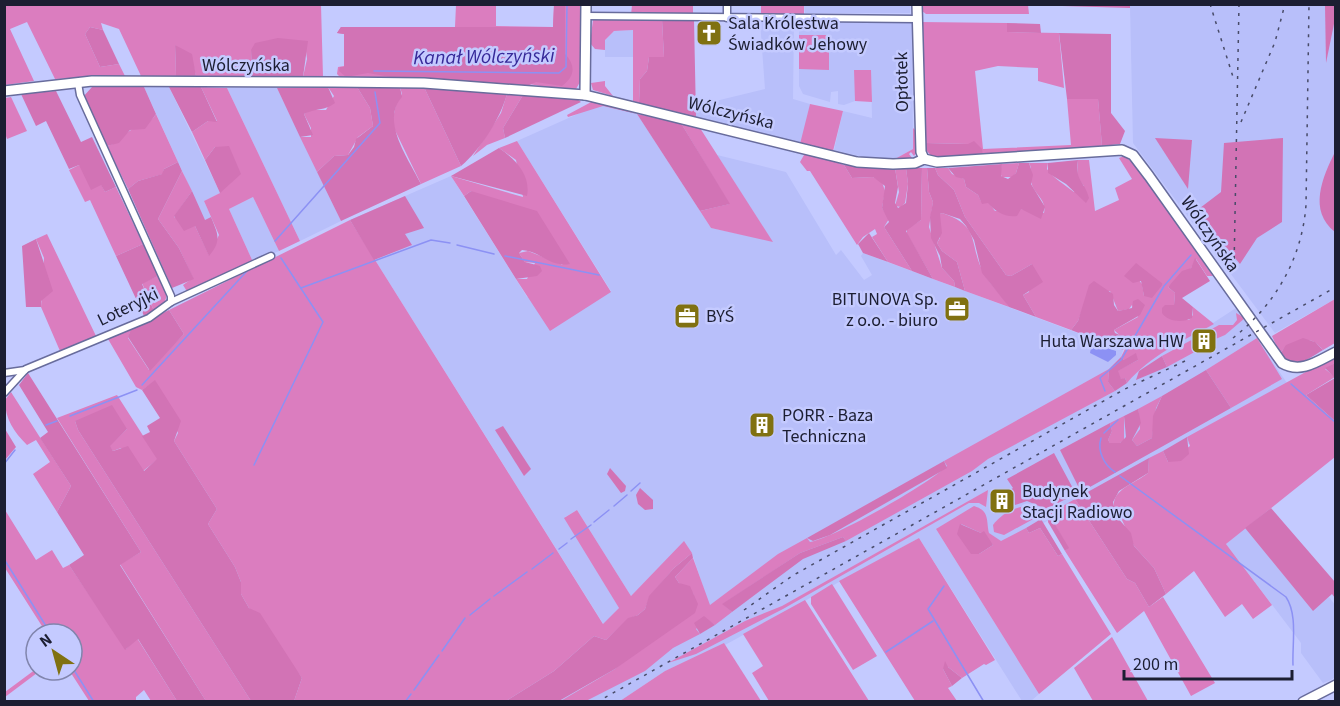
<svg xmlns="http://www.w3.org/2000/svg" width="1340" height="706" viewBox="0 0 1340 706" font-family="'Source Sans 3',sans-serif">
	<rect width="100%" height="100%" fill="#c4caff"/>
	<g fill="#b8bffa">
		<polygon points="804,5 910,5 910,13 805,13"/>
		<polygon points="1130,5 1335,5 1335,299 1275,333 1133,143"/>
		<polygon points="760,21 794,21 793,99 810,104 801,144 696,117 695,106 765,89"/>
		<polygon points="802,21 912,23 913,149 893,160 872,159 834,150 843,111 872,118 871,70 855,70 855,101 844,105 838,104 838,91 831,92 830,102 803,94 799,86 799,29"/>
		<polygon points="633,30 633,57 605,57 605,40 614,31"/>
		<polygon points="144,87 169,87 220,193 204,201 211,217 205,221"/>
		<polygon points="227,88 277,88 341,221 300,241"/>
		<polygon points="603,105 637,114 711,228 772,241 717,155 786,172 836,255 841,250 864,280 872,275 861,256 863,253 1123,350 1121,357 1211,321 1213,323 1236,308 1287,383 1150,468 995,548 936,529 1039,694 1031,701 1022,701 919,538 725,645 665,671 620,701 559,701 597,680 709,605 692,553 684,542 631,596 577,510 565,517 619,608 604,625 350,220 451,176 527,297 611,291 517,141 591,108"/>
		<polygon points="253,197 279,251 253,262 229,209"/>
		<polygon points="1245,528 1313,610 1329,597 1335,605 1335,677 1331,680 1323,683 1301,653 1301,643 1226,544"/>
	</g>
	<g fill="#db7dbf" fill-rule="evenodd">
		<polygon points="496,4 496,26 553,27 554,5 582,5 580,82 576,89 568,91 529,84 523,88 342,79 337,74 338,67 344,66 344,34 337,33 341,27 455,27 456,5"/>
		<polygon points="4,5 321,5 323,77 303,77 307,59 306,51 251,50 252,76 196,76 194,68 175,45 176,76 141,76 119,29 101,23 103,30 90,27 85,34 100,67 119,64 125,76 55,79 27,22 10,29 34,81 5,85"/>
		<polygon points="632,5 693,5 693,15 631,15"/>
		<rect x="761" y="5" width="43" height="10"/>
		<polygon points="922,5 1028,5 1029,14 926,14 922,11"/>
		<polygon points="593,20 662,20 664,57 649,57 647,71 640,79 639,103 633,101 633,30 614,31 605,40 605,50 595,49 590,43"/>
		<polygon points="921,22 1007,23 1007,32 1059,33 1064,88 1038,81 1038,68 998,66 975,71 983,149 1071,145 1067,99 1098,98 1102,146 983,155 968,144 926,143"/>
		<polygon points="799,35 829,35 829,70 799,69"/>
		<polygon points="854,70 871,70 872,102 855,101"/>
		<polygon points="605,81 605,86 613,96 593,90 591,83"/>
		<polygon points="201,87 227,88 300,241 279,251 253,197 229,209 253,262 188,293 183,285 193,278 179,248 158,219 182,171 192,191 174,217 195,226 209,255 219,235 204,201 220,193 215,147 205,160 192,132 208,121 217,121"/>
		<polygon points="328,87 357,87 370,108 373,126 358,137 348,155 334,156 317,172 300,137 311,137 311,128 304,114 311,110 326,110 334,96"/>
		<polygon points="400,87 424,87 461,166 421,184 392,124 396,104 402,94"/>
		<polygon points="507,94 523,95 503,128 505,138 487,145 473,156 501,113"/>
		<polygon points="11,97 27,131 7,139 5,133 5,98"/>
		<polygon points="595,100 637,114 603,106 568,117 567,115"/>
		<polygon points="810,104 843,111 833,151 800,144"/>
		<path d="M156,114L178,162L164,169L163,174L138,181L128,189L107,146C120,143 121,136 131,130C142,123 149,125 156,114Z"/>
		<polygon points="681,123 700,128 773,242 711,228 700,211 729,204"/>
		<polygon points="913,128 916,131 916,153 914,156 911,152 909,154 913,159 893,160 913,149"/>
		<polygon points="517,141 611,292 550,331 516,279 527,279 535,263 525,262 519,253 528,251 563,265 471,191 464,196 451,176 523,197 516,160 499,148"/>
		<polygon points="809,153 844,165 852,178 873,177 882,182 885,191 882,208 889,219 884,227 912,271 888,262 872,237 877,234 875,229 863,237 857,245 810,171 807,171 800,162 804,155"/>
		<path d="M1124,156L1137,166L1213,276H1207L1196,259L1191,268L1168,287L1175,293L1173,320H1189L1193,315V307L1214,324C1182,341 1150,356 1127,383L1125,378L1121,380L1117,371L1138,360H1124L1121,357L1128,343L1114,330L1138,317L1132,305L1129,309L1118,311L1110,291L1087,297L1078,321L1071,330L1036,317L1023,295L1029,292L1032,264L1011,276L1006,275L965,217L954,190L938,175L935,168H948L952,174L964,179L966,187L978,195L981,201L988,202L995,211L1021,209L1044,213C1047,199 1034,195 1031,182C1030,175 1033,170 1029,163H1048L1047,169C1054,179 1064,184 1074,192L1084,186L1077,177L1078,160H1089L1095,211L1119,200L1115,188L1132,179L1119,158ZM1138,279L1163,284L1144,296L1142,284Z"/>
		<polygon points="1019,163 1016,173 1012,177 1002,177 1000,173 1002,164"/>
		<polygon points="79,165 101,184 105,192 116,187 143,244 116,256 90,200 85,202 69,170"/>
		<polygon points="895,168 906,168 908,184 905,203 901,207 895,206 899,192"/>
		<polygon points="922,168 927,168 929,192 933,202 929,227 942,268 954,281 955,287 933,279 907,234 907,229 921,220"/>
		<path d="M942,213C982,226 968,244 984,274C991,286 1002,295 1009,307L965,291L957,262L942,251L937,243L940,238V214Z"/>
		<polygon points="350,220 603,624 619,608 564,518 577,510 631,596 684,541 692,553 674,568 650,596 645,609 638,615 628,619 606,640 594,636 554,671 506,701 294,701 302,678 249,608 241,594 241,582 235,567 208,524 217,509 174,441 178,433 155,381 142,390 136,387 108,339 131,329 128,338 149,370 184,334 169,310"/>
		<polygon points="47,234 96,336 60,351 41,307 44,258 36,239"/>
		<polygon points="158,276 167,295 164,304 154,311 142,283"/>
		<path d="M1335,299V343L1323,350C1314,340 1309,338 1297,343C1288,347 1285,345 1280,354L1272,336Z"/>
		<polygon points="1236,313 1245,318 1225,335 1211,341 1206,336 1199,340 1202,348 1167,367 1162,356 1219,325 1233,325 1237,320"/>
		<polygon points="1257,338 1282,379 1231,408 1206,370"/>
		<path d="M1335,356V363L1325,369L1335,377L1306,395L1335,421V457L1226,544L1272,605L1253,619L1242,604L1225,617L1194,571L1166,594L1154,568L1134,546L1122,520L1116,516C1106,490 1132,486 1148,473L1149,458L1163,451L1168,462L1190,446L1187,437Z"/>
		<path d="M1109,369L1108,382L1115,391L988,459L972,471L846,541L843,537L800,553L723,604L732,612L715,625L706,619L696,629L700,634L673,648L645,671L586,701L559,702L615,669L694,598L693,593L679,583L675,577L693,558L710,605L778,554L807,538L810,542C836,537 927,485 947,466L944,461Z"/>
		<path d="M11,392L71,486L57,512L33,474L50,462L36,440L27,445C14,432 5,419 5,400Z"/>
		<polygon points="117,395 158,459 143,471 121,448 113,451 109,446 127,429 75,421 78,430 251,701 206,701 120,564 141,552 57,418"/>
		<polygon points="1162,396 1156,408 1152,438 1137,446 1132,440 1140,429 1138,409"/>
		<polygon points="1124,416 1124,440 1120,443 1110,443 1108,440 1112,431 1110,423"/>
		<polygon points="988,490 986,507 979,503 969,503 783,609 696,654 668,663 745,621 782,606"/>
		<polygon points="1075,499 1127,579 1135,583 1149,607 1163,597 1215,683 1191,696 1144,611 1117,633 1065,551 1068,548 1049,514"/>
		<path d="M974,506C990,511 986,520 989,533L1001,541L1026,528L1029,533L1040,528L1058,556L1062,554L1111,634L1039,694L936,529ZM961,524L981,533L993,545L979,554Z"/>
		<path d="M1027,506L1036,512L1037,517L1004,535L994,532L993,525C1000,515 1014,507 1027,506Z"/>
		<polygon points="5,510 36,560 52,550 63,568 69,565 126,649 137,638 177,701 151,701 144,690 136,697 136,701 89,701 69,670 72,670 72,634 47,634 5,568"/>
		<polygon points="919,538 995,660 986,665 984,664 962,678 948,667 943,669 952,686 948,688 957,701 915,701 839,581"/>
		<polygon points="832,584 877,656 853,670 811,604 811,597"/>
		<polygon points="805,600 869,701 769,701 752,673 763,666 743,634"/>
		<polygon points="1112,637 1148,701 1093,701 1074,668"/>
		<polygon points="724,643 761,701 620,701 665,671"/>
		<polygon points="36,669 41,670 5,697 5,692"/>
	</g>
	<g fill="#d273b5">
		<path d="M554,5H565V54C576,65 575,77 562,86L536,82L523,88L396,78L368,73L346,77L339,71L340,67H344V34L337,33L341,27H553Z"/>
		<polygon points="1028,5 1130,4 1130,8"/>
		<polygon points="1325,5 1336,5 1335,19 1326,63"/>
		<polygon points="662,20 694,20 696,117 639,103 640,79 647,71 649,57 664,57"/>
		<polygon points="1007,23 1040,24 1041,33 1007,32"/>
		<polygon points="90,27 103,30 119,64 100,67 85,34"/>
		<polygon points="1059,33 1111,34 1111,113 1125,131 1120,144 1102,146 1098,99 1067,99"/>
		<polygon points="278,38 308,41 303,77 252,76 251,50 255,43"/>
		<polygon points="175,45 192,54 196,76 176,76"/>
		<polygon points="99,86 144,87 156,114 145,129 130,130 119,143 107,146 83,97 92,87"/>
		<polygon points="169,87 201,87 217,122 208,121 192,132"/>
		<path d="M328,87L335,103C325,111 315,108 304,114L313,135L300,137L277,88Z"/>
		<path d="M357,87H400L402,97C380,121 409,159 421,184L341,221L317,172L334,156L348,155L354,147L356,139L373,126L370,108Z"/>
		<path d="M424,87L507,94C500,119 481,149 461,166Z"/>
		<polygon points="56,91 81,142 92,137 116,187 105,192 101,185 91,190 79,165 69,169 46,121 36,126 21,94"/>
		<polygon points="523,95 577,99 581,102 505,138 503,128"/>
		<polygon points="637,114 681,123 730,204 700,211"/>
		<polygon points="1155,138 1192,140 1188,189"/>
		<polygon points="1283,138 1282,222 1257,238 1240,264 1196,211 1221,192 1224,143"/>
		<polygon points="974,141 982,149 983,155 933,158 926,150 926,143 968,144"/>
		<polygon points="229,146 241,174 220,193 205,160 215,147"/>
		<path d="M499,148C515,159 531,175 527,196L451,176Z"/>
		<path d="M1335,152V232C1308,211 1322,178 1335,152Z"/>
		<path d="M1078,160C1075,183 1084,179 1089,198L1086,203L1066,184L1048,173V163Z"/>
		<polygon points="178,162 182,171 158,219 179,248 194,279 172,288 128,189 138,181 162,174 164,169"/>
		<path d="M1019,163H1029L1033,175L1031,184L1045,207L1041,219L1021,209L1017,216C1006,218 994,211 988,203L982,204L978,195L966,187L964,179L956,177L948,168L1002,164L1001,176L1008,179L1016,173Z"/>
		<polygon points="844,165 895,168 898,187 895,203 898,208 906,203 908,184 906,168 922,168 921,220 906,231 933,279 912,271 884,227 889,222 882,208 885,186 873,177 852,178"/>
		<polygon points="927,168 935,168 938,175 954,190 965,217 1006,275 1011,276 1032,264 1043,282 1023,295 1036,317 1009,307 982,273 974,240 966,226 960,219 942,213 940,214 942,233 937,243 942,251 957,262 965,291 955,287 954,281 942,268 940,256 931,238 930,217 933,202 929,192"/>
		<path d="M192,191L205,220L211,217C218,234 222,241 209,256L195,226L184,231L174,216Z"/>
		<path d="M471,191L537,211L570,264C551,268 540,251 522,250L519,253L525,262L540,266L542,271L537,276L516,279L464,196Z"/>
		<polygon points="405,196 424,228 405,234 412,245 374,260 350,220"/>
		<polygon points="869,233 888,262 863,253 858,244"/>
		<polygon points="36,239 53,291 41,301 41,307 26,307 22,246"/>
		<polygon points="143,244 158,276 142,284 154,311 144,316 116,256"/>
		<path d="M1195,258L1210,281L1182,298L1193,307L1192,318C1183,323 1168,322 1162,313V308L1165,305H1174L1175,293L1168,287L1182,271L1191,268Z"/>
		<polygon points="1136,263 1163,284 1152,298 1144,296 1141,281 1133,283 1124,276"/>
		<polygon points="1094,281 1113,294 1114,305 1118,311 1132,308 1133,301 1138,299 1145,305 1140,315 1114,330 1115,333 1129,339 1123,350 1071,330 1078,321 1089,285"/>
		<polygon points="169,310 184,334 150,371 128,337 131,329"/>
		<path d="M1303,338L1315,342L1323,350C1309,358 1295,372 1280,354L1286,345Z"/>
		<polygon points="1136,353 1138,360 1118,371 1121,379 1125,378 1127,383 1115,391 1108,382 1109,369 1121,357 1124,360"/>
		<polygon points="1162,356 1167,367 1136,380 1139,371"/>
		<polygon points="1335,363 1335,421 1306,395 1335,378 1325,368"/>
		<polygon points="1206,370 1231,408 1081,492 1060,450 1110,423 1112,431 1108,440 1110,443 1120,443 1126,437 1124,416 1138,409 1141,423 1132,440 1137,446 1152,438 1153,416 1162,396"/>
		<polygon points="28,373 141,552 120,565 206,701 177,701 138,639 125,650 69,565 84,555 57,512 71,486 40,438 48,432 19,385"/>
		<polygon points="155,380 181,421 174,441 217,509 208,524 235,567 241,582 241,594 249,608 260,613 302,678 294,701 251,701 78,430 75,421 112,405 127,429 110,446 113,451 128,446 144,471 157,459 142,436 150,432 147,426 160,418 142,390"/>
		<polygon points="503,426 531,469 524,476 495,430"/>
		<polygon points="5,429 16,447 5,460 4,429"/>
		<polygon points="1187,437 1189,454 1181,461 1168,462 1163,451"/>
		<polygon points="1054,453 1076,494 1046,509 1027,501 1015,505 1007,492 1013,488 1007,479"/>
		<polygon points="1149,458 1148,473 1119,491 1113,502 1116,516 1131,533 1134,546 1154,568 1166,594 1149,607 1135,583 1127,579 1075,499"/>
		<polygon points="944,461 947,468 830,535 813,541 807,538"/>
		<polygon points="610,468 626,486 625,491 621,493 607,474"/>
		<polygon points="640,488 653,500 653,509 645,510 638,504 636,495"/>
		<polygon points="1271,508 1335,582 1335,598 1332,594 1313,611 1245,528"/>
		<polygon points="1049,514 1069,548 1065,551 1048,522"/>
		<polygon points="1041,519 1062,554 1058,556 1040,528 1029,533 1026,528"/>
		<polygon points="960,524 981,533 984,531 993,545 979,554 971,554 957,534"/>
		<polygon points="843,537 846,541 803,559 732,612 722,604 800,553"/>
		<polygon points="692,553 693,558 675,577 679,583 690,586 698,604 695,613 615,669 559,701 506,701 554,671 594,636 606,640 628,618 638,615 645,609 649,596 674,568"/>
		<polygon points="704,616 715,625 700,634 694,623"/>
		<polygon points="945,661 948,667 962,678 952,686 943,669"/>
	</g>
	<polygon fill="#8c91f4" points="1092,343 1116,351 1116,355 1108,362 1090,353"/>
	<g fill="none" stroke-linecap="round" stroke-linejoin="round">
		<g stroke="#8c91f4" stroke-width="1.5">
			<polyline points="374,71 559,73 566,67 567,4"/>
			<polyline points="275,241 380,123 375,92"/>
			<polyline points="457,245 494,254"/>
			<polyline points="505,256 599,275"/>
			<polyline points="301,288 431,240 450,243"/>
			<polyline points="1291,384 1336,423"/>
			<polyline points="142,385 247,271"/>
			<polyline points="1105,391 1100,378 1121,360 1164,286 1191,255"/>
			<polyline points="70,416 137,390"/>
			<polyline points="46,425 57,421"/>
			<polyline points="1104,433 1118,420"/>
			<path d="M1101,438C1097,451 1104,465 1115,472"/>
			<polyline points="4,464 15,450"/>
			<polyline points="254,465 323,322 281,258"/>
			<path d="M1120,476L1286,597C1298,615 1292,644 1293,665"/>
			<polyline points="631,491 640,483"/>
			<polyline points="614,506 627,495"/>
			<polyline points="594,522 609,510"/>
			<polyline points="571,539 591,525"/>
			<polyline points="559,549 567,543"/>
			<polyline points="4,559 51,634"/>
			<polyline points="532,569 553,553"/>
			<polyline points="944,586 928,609 984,702"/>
			<polyline points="494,596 527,572"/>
			<polyline points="470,615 490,599"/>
			<polyline points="442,651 465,618"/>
			<polyline points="886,652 933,621"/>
			<polyline points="72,667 94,702"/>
			<polyline points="414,690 439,655"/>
			<polyline points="405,702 411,694"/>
			<polyline points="1127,702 1128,702"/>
		</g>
		<g stroke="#686c9c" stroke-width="9">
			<g id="street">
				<polyline points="727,4 727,18"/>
				<polyline points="586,16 917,19"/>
				<polyline points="78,83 80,95 171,296 171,302"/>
				<polyline points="4,373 25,370"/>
				<polyline points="4,393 26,369 149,318 171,302 271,256"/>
			</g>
		</g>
		<g stroke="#686c9c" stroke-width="12">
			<g id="secondary">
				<polyline points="917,4 921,152 924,159"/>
				<path d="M4,91L92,81L334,82L424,83L585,95L857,162L893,164L915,163L924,159L937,162L1122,150L1133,155L1149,176L1282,363C1301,374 1318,361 1336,352"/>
				<polyline points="585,95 586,4"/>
				<polyline points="1303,702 1336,685"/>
			</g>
		</g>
		<use href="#street" stroke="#fff" stroke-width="6"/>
		<use href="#secondary" stroke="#fff" stroke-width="9"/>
		<g stroke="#484b68" stroke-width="1.5" stroke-dasharray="3 6" stroke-linecap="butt">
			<polyline points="1210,4 1234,80"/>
			<polyline points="1241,122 1275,42 1285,4"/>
			<polyline points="1234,268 1239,4"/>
			<path d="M1233,338C1275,305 1302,259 1306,205L1309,4"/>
			<polyline points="744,610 792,576 1125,389 1185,361"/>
			<polyline points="597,702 1336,287"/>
		</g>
	</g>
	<defs>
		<g id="church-square" transform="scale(1.35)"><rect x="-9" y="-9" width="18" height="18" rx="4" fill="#807111" stroke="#c4caff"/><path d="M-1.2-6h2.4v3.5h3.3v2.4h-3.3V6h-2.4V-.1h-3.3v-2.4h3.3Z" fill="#fff"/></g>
		<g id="office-square" transform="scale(1.35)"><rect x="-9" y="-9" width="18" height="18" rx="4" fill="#807111" stroke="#c4caff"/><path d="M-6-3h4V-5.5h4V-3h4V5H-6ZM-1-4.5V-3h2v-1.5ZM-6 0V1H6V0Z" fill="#fff"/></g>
		<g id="building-square" transform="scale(1.35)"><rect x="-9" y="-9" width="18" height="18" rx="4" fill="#807111" stroke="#c4caff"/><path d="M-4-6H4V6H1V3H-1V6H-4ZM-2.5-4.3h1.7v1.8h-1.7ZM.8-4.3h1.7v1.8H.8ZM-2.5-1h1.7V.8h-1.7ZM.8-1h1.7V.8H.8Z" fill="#fff"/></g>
	</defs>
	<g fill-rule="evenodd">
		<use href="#church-square" x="709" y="33"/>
		<use href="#office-square" x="957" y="309"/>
		<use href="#office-square" x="687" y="316"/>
		<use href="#building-square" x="1204" y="341"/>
		<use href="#building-square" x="762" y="425"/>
		<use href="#building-square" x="1002" y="501"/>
	</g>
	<g text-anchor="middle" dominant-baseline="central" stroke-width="5" stroke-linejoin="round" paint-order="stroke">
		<g font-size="18" fill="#1c1e32" stroke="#c4caff" text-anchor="start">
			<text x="728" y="23">Sala Królestwa<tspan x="728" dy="21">Świadków Jehowy</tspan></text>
			<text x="938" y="299" text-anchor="end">BITUNOVA Sp.<tspan x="938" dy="21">z o.o. - biuro</tspan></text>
			<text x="706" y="316">BYŚ</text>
			<text x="1184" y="341" text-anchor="end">Huta Warszawa HW</text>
			<text x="782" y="415">PORR - Baza<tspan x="782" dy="21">Techniczna</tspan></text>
			<text x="1022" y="491">Budynek<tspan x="1022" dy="21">Stacji Radiowo</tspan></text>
		</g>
		<g font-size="18" fill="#1c1e32" stroke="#c4caff">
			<text x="246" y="65">Wólczyńska</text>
			<text transform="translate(902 82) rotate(-91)">Opłotek</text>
			<text transform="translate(731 113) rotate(14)">Wólczyńska</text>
			<text transform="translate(1210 234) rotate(55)">Wólczyńska</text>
			<text transform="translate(128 307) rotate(-26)">Loteryjki</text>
		</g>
		<g font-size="20" font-style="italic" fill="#362999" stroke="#c4caff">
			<text transform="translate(484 57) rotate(-1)">Kanał Wólczyński</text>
		</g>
	</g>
	<rect width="1340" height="706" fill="none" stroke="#1c1e32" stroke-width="12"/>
	<g transform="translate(54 652) rotate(324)"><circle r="28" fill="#c4caff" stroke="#8185ad" stroke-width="1.5"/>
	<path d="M0-4.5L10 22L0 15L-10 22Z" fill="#807111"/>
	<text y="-9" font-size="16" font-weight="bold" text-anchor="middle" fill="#1c1e32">N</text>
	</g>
	<path d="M1124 670v9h168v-9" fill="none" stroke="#1c1e32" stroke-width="3"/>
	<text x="1133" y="670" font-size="18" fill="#1c1e32" stroke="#c4caff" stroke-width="4.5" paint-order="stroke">200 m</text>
</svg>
